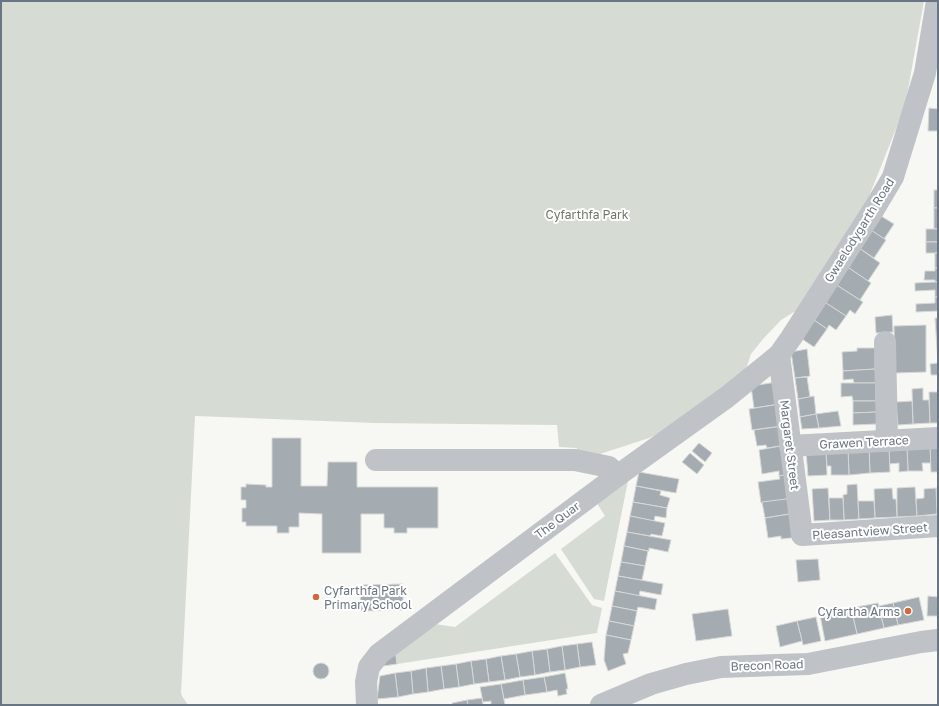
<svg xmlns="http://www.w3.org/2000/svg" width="939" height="706" viewBox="0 0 939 706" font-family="'Golos Text',sans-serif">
	<rect width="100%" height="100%" fill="#f7f7f4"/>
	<g fill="#d6dbd4">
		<polygon points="1,1 924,1 905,106 866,204 799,309 781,320 763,339 751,354 745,372 667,430 649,438 597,455 576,454 577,448 559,447 557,425 375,423 195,416 181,693 182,696 188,705 1,705"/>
		<polygon points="629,476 604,601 594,599 561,549 605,516 595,500"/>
		<polygon points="555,553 592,605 602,608 597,633 397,664 395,650 428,623 455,627"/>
	</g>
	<g fill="#a4abb1" stroke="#d8d8d7">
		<polygon points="929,108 938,109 938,131 928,131"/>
		<rect x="934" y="190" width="4" height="18"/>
		<rect x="934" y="208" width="4" height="21"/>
		<polygon points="881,216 894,224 884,239 871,230"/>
		<rect x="926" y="229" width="12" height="13"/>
		<polygon points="871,230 886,240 874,258 859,248"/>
		<rect x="926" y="242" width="12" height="11"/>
		<polygon points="859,248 880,263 868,281 846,266"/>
		<rect x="935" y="253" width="3" height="15"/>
		<polygon points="846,266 871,283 860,300 835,284"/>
		<polygon points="935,268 938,268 938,282 935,282 935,280 924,280 925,271 935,271"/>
		<polygon points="935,282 938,282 938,297 935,297 935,290 915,291 915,283"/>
		<polygon points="835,284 863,302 855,314 850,310 846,316 823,301"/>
		<polygon points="935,297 938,297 938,311 916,312 916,304 935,303"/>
		<polygon points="823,301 846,316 836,330 829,325 827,329 811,318"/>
		<polygon points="892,315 893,332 876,333 875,317"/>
		<polygon points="811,318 827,329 814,347 799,337"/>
		<polygon points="935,318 938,318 938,375 931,375 930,364 938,363"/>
		<polygon points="926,325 926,372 895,373 894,326"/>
		<polygon points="857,348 875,348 875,369 843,371 842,352 857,351"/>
		<polygon points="807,349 810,376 795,378 791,352"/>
		<polygon points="875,369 876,383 854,383 853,379 843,380 843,371"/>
		<polygon points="807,377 810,397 798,399 795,378"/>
		<polygon points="777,382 780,404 754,408 751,386"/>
		<polygon points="841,383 876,383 876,401 853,401 852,396 841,397"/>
		<polygon points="923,388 923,400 929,400 930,423 913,424 912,389"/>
		<polygon points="929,392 938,392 938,423 930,423"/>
		<polygon points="814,396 816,414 800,417 798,399"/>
		<polygon points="853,401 876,401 877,412 853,413"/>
		<polygon points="912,401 913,424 898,425 896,402"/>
		<polygon points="780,404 783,426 752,430 749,409"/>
		<polygon points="838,411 841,426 819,428 816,414"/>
		<polygon points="877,412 877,424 853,425 853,413"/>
		<polygon points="816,414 819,428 802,429 800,417"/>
		<polygon points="783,426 786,445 767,448 766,445 757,446 754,430"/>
		<polygon points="272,438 301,438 301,486 327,486 328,462 357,462 357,487 438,487 438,528 407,528 407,533 394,533 394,528 384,528 384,514 361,514 361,553 322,553 322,514 299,513 299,527 289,527 289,533 277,533 277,526 246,526 246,522 242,522 242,508 246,508 246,500 241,500 241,487 246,487 246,484 266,485 266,487 272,487"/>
		<polygon points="699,443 712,453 705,462 692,451"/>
		<polygon points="786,445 790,474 779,476 779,471 762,474 759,450"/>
		<polygon points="930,445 931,463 922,463 923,471 908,471 907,446"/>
		<polygon points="930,445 938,445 938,472 931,472"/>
		<polygon points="907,446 908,471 899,472 899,463 889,464 889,447"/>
		<polygon points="889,447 890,472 870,473 869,448"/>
		<polygon points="869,448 870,473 849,475 848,449"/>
		<polygon points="848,449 849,475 831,475 831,466 827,466 826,451"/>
		<polygon points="806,451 826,451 827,475 808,476"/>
		<polygon points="690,453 704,465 697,474 682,462"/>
		<polygon points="639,472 679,479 676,493 636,486"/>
		<polygon points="790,474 794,498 761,503 758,482 780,479 779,476"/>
		<polygon points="857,484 859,519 844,520 843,495 847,494 847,485"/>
		<polygon points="636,486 661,491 660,495 670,498 667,508 633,502"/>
		<polygon points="915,487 917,516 897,517 897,488"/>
		<polygon points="828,488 830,520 814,521 812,489"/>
		<polygon points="892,488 893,499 896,499 897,517 875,518 874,489"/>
		<polygon points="936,488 938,488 938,514 937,514"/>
		<polygon points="936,488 937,514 917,516 916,499 924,498 924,489"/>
		<polygon points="794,498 796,513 765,518 762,502"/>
		<polygon points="829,498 843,498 844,520 830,520"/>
		<polygon points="858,501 874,501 875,518 859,519"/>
		<polygon points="633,502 667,508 666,518 655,516 654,521 630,516"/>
		<polygon points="796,513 799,537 781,539 781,536 768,538 765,518"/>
		<polygon points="630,516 665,523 662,536 651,534 650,536 627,532"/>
		<polygon points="627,532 671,540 668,552 649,548 649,551 648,551 624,546"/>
		<polygon points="624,546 648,551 645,566 621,562"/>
		<polygon points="818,559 820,580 798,582 796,560"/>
		<polygon points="621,562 645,566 642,580 618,576"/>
		<polygon points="618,576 663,584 661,595 640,591 639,596 615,591"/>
		<polygon points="403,584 403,610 361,611 360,585"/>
		<polygon points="615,591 657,599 655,610 638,607 637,611 612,606"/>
		<polygon points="928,596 938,597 938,616 927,616"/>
		<polygon points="919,597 924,620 898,625 893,603"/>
		<polygon points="878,603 884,628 857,634 851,608"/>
		<polygon points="893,603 898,625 884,628 879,606"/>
		<polygon points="612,606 637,611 634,626 609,621"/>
		<polygon points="851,608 857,634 825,641 820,615"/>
		<polygon points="728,609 732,636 696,641 692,614"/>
		<polygon points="816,617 821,641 803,645 797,621"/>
		<polygon points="609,621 634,626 631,640 606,635"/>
		<polygon points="797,621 802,641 780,647 776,626"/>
		<polygon points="606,635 631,640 628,653 623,654 626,664 608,671 604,660"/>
		<polygon points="592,642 596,665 580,667 577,644"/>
		<polygon points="577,644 580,667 565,670 562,646"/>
		<polygon points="562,646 565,670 550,672 547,649"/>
		<polygon points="547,649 550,672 535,675 532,651"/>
		<polygon points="395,650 397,664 383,666"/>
		<polygon points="532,651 535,675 520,677 516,654"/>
		<polygon points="516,654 520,677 505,680 501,656"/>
		<polygon points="501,656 505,680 489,682 486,659"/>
		<polygon points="486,659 489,682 474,684 471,661"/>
		<polygon points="471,661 474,684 459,687 456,664"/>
		<circle cx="321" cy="671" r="8"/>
		<polygon points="456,664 459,687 444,689 441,666"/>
		<polygon points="441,666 444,689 428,692 426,668"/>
		<polygon points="426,668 428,692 413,694 411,671"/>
		<polygon points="411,671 413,694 398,697 395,673"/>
		<polygon points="395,673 398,697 377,699 380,676"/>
		<polygon points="565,673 568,689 566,689 567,694 558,696 557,690 547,692 544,677"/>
		<polygon points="544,677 547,692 525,695 523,680"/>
		<polygon points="523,680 525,695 504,699 501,684"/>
		<polygon points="501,684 505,705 491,705 491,701 483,702 480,687"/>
		<polygon points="482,698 483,705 468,705 467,700"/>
		<polygon points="467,700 468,705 453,705 452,703"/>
	</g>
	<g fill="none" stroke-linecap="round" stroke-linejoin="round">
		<g stroke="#bfc2c6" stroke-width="22">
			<polyline points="885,342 887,441"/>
			<polyline points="779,355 802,535 938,526"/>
			<polyline points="790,446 938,438"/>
			<polyline points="376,460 575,460 609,467 617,476"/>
			<polyline points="367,705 366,682 369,667 379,654 617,476 727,397 779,355 791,338 874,209 893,177 925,73 937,1"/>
			<polyline points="601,705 651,684 686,674 721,667 808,664 921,642 938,640"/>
		</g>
	</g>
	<g fill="#d1683a" stroke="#fff" stroke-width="1.5">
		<circle cx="316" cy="597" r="4"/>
		<circle cx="908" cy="611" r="4"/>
	</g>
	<g text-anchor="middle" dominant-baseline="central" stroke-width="4" stroke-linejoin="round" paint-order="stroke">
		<g font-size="12" fill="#6a7a67" stroke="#fff">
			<text x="587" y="214">Cyfarthfa Park</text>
		</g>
		<g font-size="12" fill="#697582" stroke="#fff">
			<text transform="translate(859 230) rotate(-58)">Gwaelodygarth Road</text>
			<text transform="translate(864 442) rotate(-3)">Grawen Terrace</text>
			<text transform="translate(790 445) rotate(83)">Margaret Street</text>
			<text transform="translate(557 520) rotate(-37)">The Quar</text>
			<text transform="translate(870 531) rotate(-4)">Pleasantview Street</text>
			<text transform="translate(767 665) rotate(-2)">Brecon Road</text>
		</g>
		<g font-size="12" fill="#697582" stroke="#fff" text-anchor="start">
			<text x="324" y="590">Cyfarthfa Park<tspan x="324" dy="14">Primary School</tspan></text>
			<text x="900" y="611" text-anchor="end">Cyfartha Arms</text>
		</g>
	</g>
	<rect width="939" height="706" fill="none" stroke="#697582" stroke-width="4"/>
</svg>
